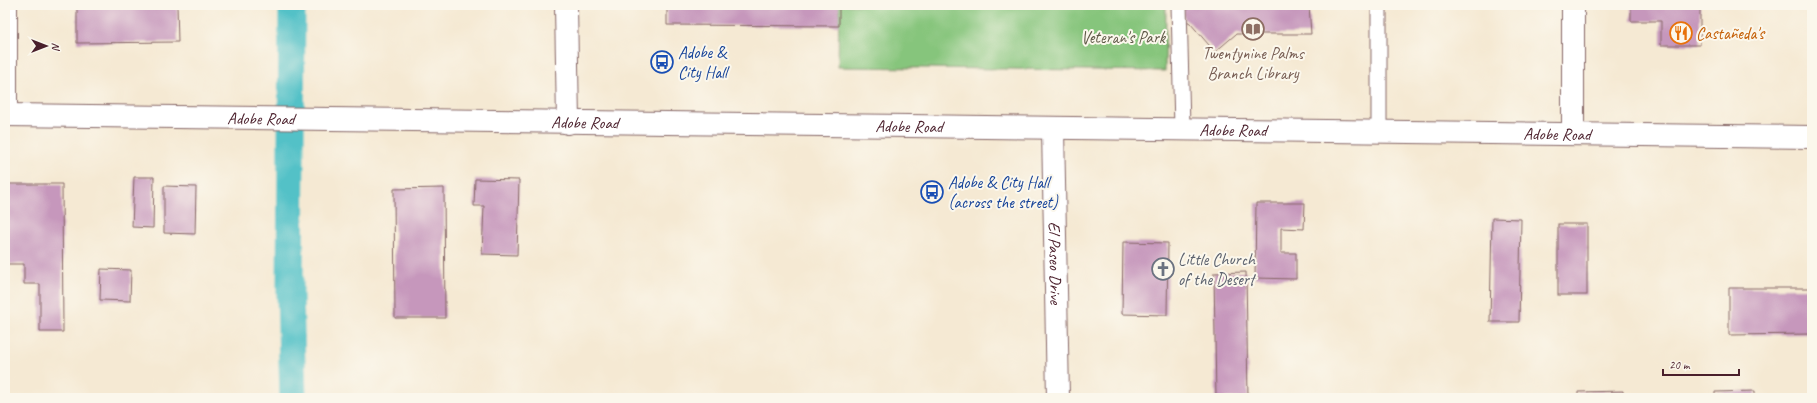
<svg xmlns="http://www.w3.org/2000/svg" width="1817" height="403" viewBox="0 0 1817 403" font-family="Caveat,sans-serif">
	<rect width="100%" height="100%" fill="#fbf7ec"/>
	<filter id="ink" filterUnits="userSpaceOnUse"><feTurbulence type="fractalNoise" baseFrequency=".025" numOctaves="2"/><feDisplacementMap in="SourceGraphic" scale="8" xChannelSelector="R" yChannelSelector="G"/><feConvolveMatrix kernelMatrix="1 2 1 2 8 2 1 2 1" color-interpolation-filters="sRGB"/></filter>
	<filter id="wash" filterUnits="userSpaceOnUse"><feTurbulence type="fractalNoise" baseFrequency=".012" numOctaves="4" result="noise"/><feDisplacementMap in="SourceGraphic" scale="16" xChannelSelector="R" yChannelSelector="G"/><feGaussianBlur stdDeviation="0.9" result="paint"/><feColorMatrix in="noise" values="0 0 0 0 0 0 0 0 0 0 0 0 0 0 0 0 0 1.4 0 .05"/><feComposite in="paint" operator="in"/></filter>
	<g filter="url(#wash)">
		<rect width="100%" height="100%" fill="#f5e9d3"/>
		<polygon fill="#86c57c" stroke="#687254" points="839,5 1166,5 1165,71 838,67"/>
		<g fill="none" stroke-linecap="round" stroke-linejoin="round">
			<polyline stroke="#53c1c7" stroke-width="27" points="292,5 290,294 293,398"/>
		</g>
		<g id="blocks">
			<g fill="#c697bc">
				<polygon points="77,5 177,5 178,42 77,43"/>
				<polygon points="667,5 839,5 839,26 667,25"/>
				<polygon points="1183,5 1309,5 1311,34 1236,34 1215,52 1190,23 1184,19"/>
				<polygon points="1631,5 1700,5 1700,45 1661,45 1661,21 1631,21"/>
				<polygon points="134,177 154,177 153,228 132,227"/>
				<polygon points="475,179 519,180 517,255 482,254 484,206 474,206"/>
				<polygon points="5,184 62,184 63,332 40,332 40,284 24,284 24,264 5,264"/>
				<polygon points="164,186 196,187 195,234 164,233"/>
				<polygon points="444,188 445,318 395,318 394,189"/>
				<polygon points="1256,203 1305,203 1304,229 1281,228 1281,253 1296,253 1296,279 1255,278"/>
				<polygon points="1492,218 1521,219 1519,322 1490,322"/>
				<rect x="1558" y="224" width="29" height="71"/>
				<polygon points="1123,242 1168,243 1167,315 1122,314"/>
				<polygon points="101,269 131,270 130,301 100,300"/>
				<polygon points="1246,272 1248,398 1216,398 1214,273"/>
				<polygon points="1729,288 1812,288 1812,334 1729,335"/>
				<polygon points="1623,391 1623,398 1578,398 1578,392"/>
				<polygon points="1755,391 1755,398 1715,398 1715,392"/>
			</g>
		</g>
	</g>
	<g filter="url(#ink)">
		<use href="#blocks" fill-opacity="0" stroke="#866666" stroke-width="1"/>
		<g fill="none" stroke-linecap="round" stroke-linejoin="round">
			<g stroke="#866666" stroke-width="17">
				<g id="lane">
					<polyline points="1179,5 1182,128"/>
					<polyline points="1379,5 1379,131"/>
				</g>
			</g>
			<g stroke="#866666" stroke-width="24">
				<g id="street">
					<polyline points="6,5 6,115"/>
					<polyline points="566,5 568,123"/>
					<path id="s1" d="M1053,128L1058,398"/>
					<polyline points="1573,134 1573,5"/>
				</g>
			</g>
			<g stroke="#866666" stroke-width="24">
				<g id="primary">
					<path id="s2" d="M5,115C607,123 1210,129 1812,137"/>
				</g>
			</g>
			<use href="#lane" stroke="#fff" stroke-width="15"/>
			<use href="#street" stroke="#fff" stroke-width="22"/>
			<use href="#primary" stroke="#fff" stroke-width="22"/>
		</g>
	</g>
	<defs>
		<g id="library-ring" transform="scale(1.15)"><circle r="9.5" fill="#fbf7ec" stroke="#8d6e63" stroke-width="1.5"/><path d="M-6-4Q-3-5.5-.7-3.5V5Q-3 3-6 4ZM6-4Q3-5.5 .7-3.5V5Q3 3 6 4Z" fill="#8d6e63"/></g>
		<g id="restaurant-ring" transform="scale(1.15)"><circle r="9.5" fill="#fbf7ec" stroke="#e8710a" stroke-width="1.5"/><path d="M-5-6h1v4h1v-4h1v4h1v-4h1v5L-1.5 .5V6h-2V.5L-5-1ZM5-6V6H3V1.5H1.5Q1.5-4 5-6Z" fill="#e8710a"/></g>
		<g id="bus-ring" transform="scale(1.15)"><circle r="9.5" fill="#fbf7ec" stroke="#1a4fb4" stroke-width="1.5"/><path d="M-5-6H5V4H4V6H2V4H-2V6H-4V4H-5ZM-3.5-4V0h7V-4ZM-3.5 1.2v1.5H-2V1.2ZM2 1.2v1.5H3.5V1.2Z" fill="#1a4fb4"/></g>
		<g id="church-ring" transform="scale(1.15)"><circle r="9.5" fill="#fbf7ec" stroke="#6b7280" stroke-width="1.5"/><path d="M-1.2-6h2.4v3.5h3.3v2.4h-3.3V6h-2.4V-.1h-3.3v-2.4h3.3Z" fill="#6b7280"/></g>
	</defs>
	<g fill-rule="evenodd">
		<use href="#library-ring" x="1253" y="29"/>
		<use href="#restaurant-ring" x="1681" y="33"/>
		<use href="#bus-ring" x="662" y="62"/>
		<use href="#bus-ring" x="932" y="192"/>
		<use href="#church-ring" x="1163" y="269"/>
	</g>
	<g text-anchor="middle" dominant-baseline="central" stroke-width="4" stroke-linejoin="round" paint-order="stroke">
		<g font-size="17" fill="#c56008" stroke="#fbf7ec" text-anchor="start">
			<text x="1696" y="33">Castañeda's</text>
		</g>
		<g font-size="17" fill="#5f5947" stroke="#fbf7ec">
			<text x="1123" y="37">Veteran's Park</text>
		</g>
		<g font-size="17" fill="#164399" stroke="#fbf7ec" text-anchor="start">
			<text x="678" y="52">Adobe &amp;<tspan x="678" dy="20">City Hall</tspan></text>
			<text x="948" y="182">Adobe &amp; City Hall<tspan x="948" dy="20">(across the street)</tspan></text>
		</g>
		<g font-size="17" fill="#785e54" stroke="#fbf7ec">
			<text x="1253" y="53">Twentynine Palms<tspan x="1253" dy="20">Branch Library</tspan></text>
		</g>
		<g font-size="17" fill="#4a1f2b" stroke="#fbf7ec">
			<text stroke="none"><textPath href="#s2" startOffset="256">Adobe Road</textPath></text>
			<text stroke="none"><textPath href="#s2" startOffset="580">Adobe Road</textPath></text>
			<text stroke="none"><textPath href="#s2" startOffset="904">Adobe Road</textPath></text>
			<text stroke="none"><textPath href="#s2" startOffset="1228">Adobe Road</textPath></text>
			<text stroke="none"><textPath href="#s2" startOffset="1552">Adobe Road</textPath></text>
			<text stroke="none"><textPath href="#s1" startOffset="135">El Paseo Drive</textPath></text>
		</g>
		<g font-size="17" fill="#5b616d" stroke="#fbf7ec" text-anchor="start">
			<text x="1178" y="259">Little Church<tspan x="1178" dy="20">of the Desert</tspan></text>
		</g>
	</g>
	<rect width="1817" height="403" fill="none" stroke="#fbf7ec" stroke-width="20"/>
	<g transform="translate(46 46) rotate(90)" stroke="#fbf7ec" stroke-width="3" paint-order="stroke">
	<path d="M0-3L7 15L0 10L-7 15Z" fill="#4a1f2b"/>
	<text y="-6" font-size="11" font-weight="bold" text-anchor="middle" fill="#4a1f2b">N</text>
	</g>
	<path d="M1663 369v6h76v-6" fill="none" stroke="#4a1f2b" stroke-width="2"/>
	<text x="1669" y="369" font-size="12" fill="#4a1f2b" stroke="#fbf7ec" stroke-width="3" paint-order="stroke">20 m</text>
</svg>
